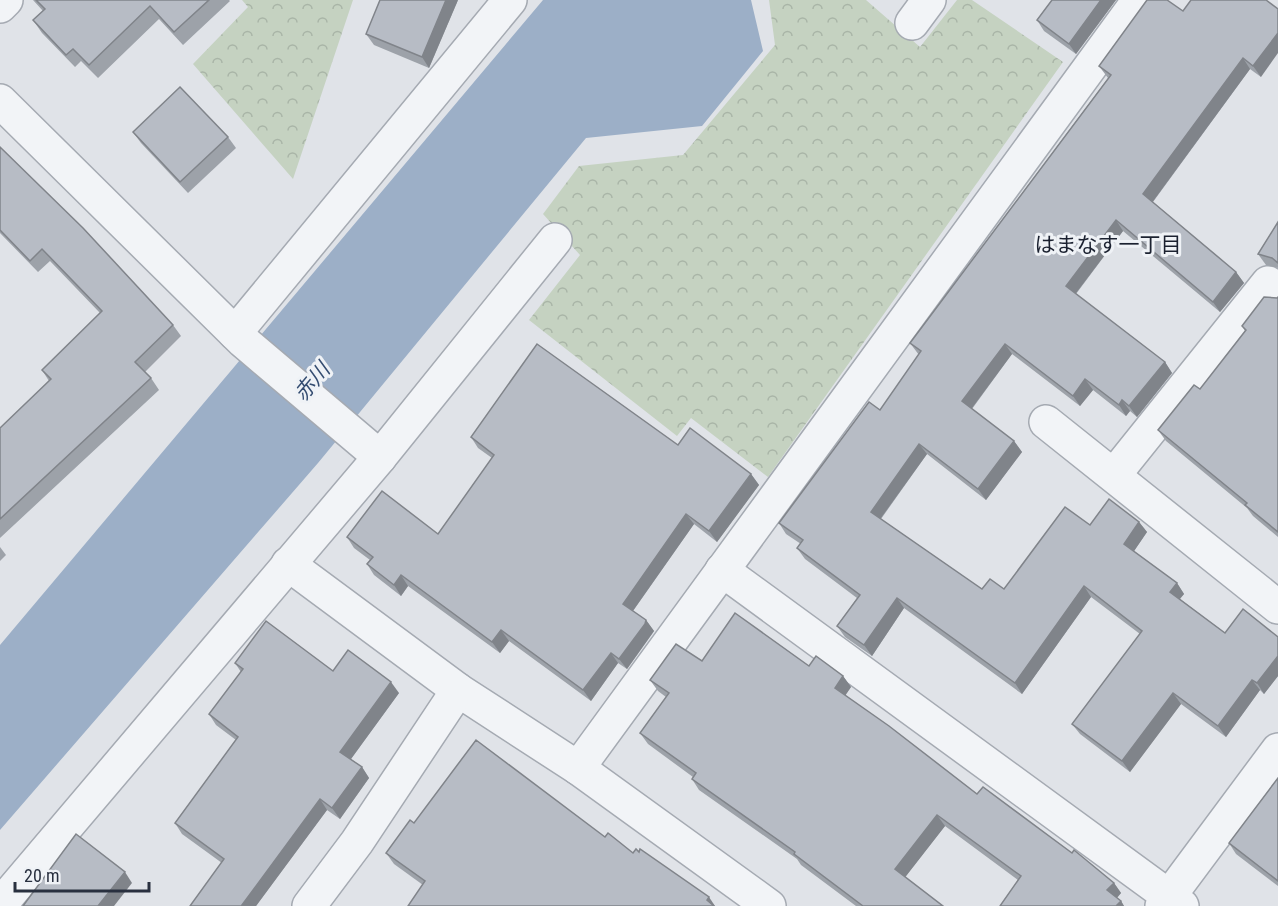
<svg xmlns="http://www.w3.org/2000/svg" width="1278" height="906" viewBox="0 0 1278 906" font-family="'Roboto Condensed','Noto Sans JP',sans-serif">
	<defs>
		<pattern id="park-crowns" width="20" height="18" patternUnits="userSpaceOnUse" patternTransform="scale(1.5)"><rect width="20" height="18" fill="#c5d2c1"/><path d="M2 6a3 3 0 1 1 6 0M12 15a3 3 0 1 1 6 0" fill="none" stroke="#a9b5a7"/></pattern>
	</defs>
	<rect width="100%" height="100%" fill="#e0e3e8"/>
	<g fill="url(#park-crowns)">
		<polygon points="242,0 353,0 293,179 193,64 248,7"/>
		<polygon points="769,0 866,0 920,47 957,0 972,0 1063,62 768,477 691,418 677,436 529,320 580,255 543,214 579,166 683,155 775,45"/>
	</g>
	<polygon fill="#9cafc7" points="543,0 751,0 763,51 702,126 586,138 318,463 0,830 0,645"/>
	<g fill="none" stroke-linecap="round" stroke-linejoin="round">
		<g stroke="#a5aab2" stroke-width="36">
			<g id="minor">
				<polyline points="0,6 6,0"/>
				<polyline points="912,23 929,0"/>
				<polyline points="0,101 243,341 380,457"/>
				<polyline points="235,333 510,0"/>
				<polyline points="1046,422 1278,607"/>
				<polyline points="1114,475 1268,283 1278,291"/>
				<polyline points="288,564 458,690 578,768 769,906"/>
				<polyline points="722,570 1182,906"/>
				<polyline points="578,768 1139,0"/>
				<polyline points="0,905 380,457 555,240"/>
				<polyline points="309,906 357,842 458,690"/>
				<polyline points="1162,906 1278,750"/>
			</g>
		</g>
		<use href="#minor" stroke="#f2f4f7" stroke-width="33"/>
	</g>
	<g fill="#9da2a9">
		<polygon points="33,0 229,0 230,1 183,45 159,19 98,78 81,61 75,67 42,33 33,20 43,11"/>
		<polygon points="458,0 429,68 374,45 366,34"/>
		<polygon points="1052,0 1116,0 1076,54 1044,31 1037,20"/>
		<polygon points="1266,0 1261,77 1250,69 1153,202 1236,272 1244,283 1220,312 1123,231 1076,294 1165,362 1172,373 1137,417 1130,411 1126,416 1093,390 1080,406 1012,354 972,409 1014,441 1022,452 986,500 927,454 881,519 982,589 1004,589 1090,525 1139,522 1147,532 1134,551 1177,583 1184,594 1180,599 1225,633 1278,637 1278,676 1264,694 1260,690 1226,737 1181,704 1130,772 1080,734 1072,724 1140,634 1091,597 1022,694 904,608 872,656 845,637 837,626 857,598 805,559 797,548 801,544 786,534 779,523 880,410 919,355 910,343 1108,78 1099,66 1183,11"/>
		<polygon points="133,132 228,137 236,148 188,193 141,143"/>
		<polygon points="0,147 173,325 181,336 145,372 151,378 159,390 0,538 0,428 49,381 42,370 100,313 50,261 38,272 0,233"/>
		<polygon points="1278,222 1278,268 1266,265 1258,254"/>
		<polygon points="1278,297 1278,537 1253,516 1247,508 1166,441 1158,430 1200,389 1245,331 1242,326"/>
		<polygon points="471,437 678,445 751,474 759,485 717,542 694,524 633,611 646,620 654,631 652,634 627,669 618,663 591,701 509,641 500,653 408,586 401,596 374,575 367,564 370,560 354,548 347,537 438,534 492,458 478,448"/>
		<polygon points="0,547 6,555 0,561"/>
		<polygon points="702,661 843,676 851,687 845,695 977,794 1072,853 1114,883 1121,893 1117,898 1121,901 1124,906 1000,906 1018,880 945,826 905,877 943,906 856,906 801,865 797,859 699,790 692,779 693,777 648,744 640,733 666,697 658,691 650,680"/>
		<polygon points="235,663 333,671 399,693 351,759 362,767 369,778 340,819 327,810 256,906 190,906 222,863 182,834 175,823 236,740 216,725 209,714 241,672"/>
		<polygon points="1278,778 1278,886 1236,854 1229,843"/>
		<polygon points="414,823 605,837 633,853 423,885 394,864 386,853"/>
	</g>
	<g fill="#80848a">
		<polygon points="446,0 458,0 429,68 422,57"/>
		<polygon points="1101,0 1116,0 1076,54 1069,44"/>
		<polygon points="1278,33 1278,53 1261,77 1253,66"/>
		<polygon points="1243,58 1250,69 1151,204 1143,194"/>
		<polygon points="1116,220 1123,231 1073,297 1066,286"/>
		<polygon points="1236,272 1244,283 1220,312 1213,302"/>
		<polygon points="1005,344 1012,354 969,412 962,401"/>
		<polygon points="1165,362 1172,373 1137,417 1129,406"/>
		<polygon points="1085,379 1093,390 1080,406 1073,396"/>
		<polygon points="1122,400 1130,411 1126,416 1119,405"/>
		<polygon points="1014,441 1022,452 986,500 978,489"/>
		<polygon points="919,444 927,454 878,522 871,512"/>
		<polygon points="751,474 759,485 717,542 709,531"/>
		<polygon points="686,514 694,524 630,615 623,604"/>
		<polygon points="1139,522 1147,532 1132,554 1124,544"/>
		<polygon points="401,575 408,586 401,596 394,585"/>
		<polygon points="1177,583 1184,594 1177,602 1170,592"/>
		<polygon points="1084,586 1091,597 1022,694 1015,683"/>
		<polygon points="897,598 904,608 872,656 864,645"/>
		<polygon points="646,620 654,631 627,669 619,659"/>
		<polygon points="501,630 509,641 500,653 492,642"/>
		<polygon points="611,653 618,663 591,701 583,690"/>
		<polygon points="1278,656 1278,676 1264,694 1257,683"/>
		<polygon points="843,676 851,687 843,699 835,688"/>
		<polygon points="1252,680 1260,690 1226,737 1218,726"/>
		<polygon points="391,682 399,693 348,763 340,752"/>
		<polygon points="1173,693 1181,704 1130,772 1122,761"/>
		<polygon points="362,767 369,778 340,819 332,808"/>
		<polygon points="320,799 327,810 256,906 242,906 242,905"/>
		<polygon points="937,815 945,826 903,880 895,869"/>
		<polygon points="125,872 132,883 114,906 98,906"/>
		<polygon points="1114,883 1121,893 1114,901 1107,890"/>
		<polygon points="709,897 715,906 711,906 707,900"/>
		<polygon points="1121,901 1124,906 1116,906"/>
	</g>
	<g fill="#b7bcc5" stroke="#80848a" stroke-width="1.5">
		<polygon points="36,0 209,0 174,32 150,6 89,65 73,49 66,55 33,20 45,9"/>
		<polygon points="380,0 446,0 422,57 366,34"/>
		<polygon points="1052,0 1101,0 1069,44 1037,20"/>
		<polygon points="1147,0 1167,0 1183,11 1191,0 1266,0 1278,9 1278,33 1253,66 1243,58 1143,194 1236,272 1213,302 1116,220 1066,286 1165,362 1129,406 1122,400 1119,405 1085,379 1073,396 1005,344 962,401 1014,441 978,489 919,444 871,512 982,589 990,579 1004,589 1065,507 1090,525 1109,499 1139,522 1124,544 1177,583 1170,592 1225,633 1243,609 1278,637 1278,656 1257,683 1252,680 1218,726 1173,693 1122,761 1072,724 1142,631 1084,586 1015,683 897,598 864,645 837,626 860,595 797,548 803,540 779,523 869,402 880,410 921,351 910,343 1111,75 1099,66"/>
		<polygon points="180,87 228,137 180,182 133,132"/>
		<polygon points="0,147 83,228 173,325 135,362 151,378 0,519 0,428 51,379 42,370 102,311 42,249 30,261 0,230"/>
		<polygon points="1278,222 1278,263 1272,258 1258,254"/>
		<polygon points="1264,297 1277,298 1278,297 1278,532 1245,505 1247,503 1158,430 1194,385 1200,389 1246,330 1242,326"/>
		<polygon points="537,344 678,445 690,428 751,474 709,531 686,514 623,604 646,620 645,624 619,659 611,653 583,690 501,630 492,642 401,575 394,585 367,564 373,557 347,537 382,491 438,534 494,455 471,437"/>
		<polygon points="735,613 809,666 816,656 843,676 835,688 889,726 977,794 983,787 1072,853 1074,850 1114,883 1107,890 1121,901 1116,906 1000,906 1021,876 937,815 895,869 943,906 863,906 794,854 795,852 692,779 696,773 640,733 669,693 650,680 676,644 702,661"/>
		<polygon points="266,621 333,671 348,650 391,682 340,752 362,767 332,808 320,799 242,905 243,906 190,906 224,859 175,823 238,737 209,714 243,669 235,663"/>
		<polygon points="476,740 605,837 608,833 633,853 636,849 639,852 640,849 709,897 707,900 714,906 408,906 425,881 386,853 410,820 414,823"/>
		<polygon points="1278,778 1278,881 1229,843"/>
		<polygon points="76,834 125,872 98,906 23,906"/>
	</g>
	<g text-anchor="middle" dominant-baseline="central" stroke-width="6" stroke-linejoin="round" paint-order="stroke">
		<g font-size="21" fill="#1b2130" stroke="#eff2f6">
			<text x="1108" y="245">はまなす一丁目</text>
		</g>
		<g font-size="21" font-style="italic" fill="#354d71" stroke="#eff2f6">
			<text transform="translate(312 382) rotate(-50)">赤川</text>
		</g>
	</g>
	<path d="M15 882v9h134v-9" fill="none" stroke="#29303f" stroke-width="3"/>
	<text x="24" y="882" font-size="18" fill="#29303f" stroke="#eff2f6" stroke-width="4.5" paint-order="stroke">20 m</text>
</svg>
